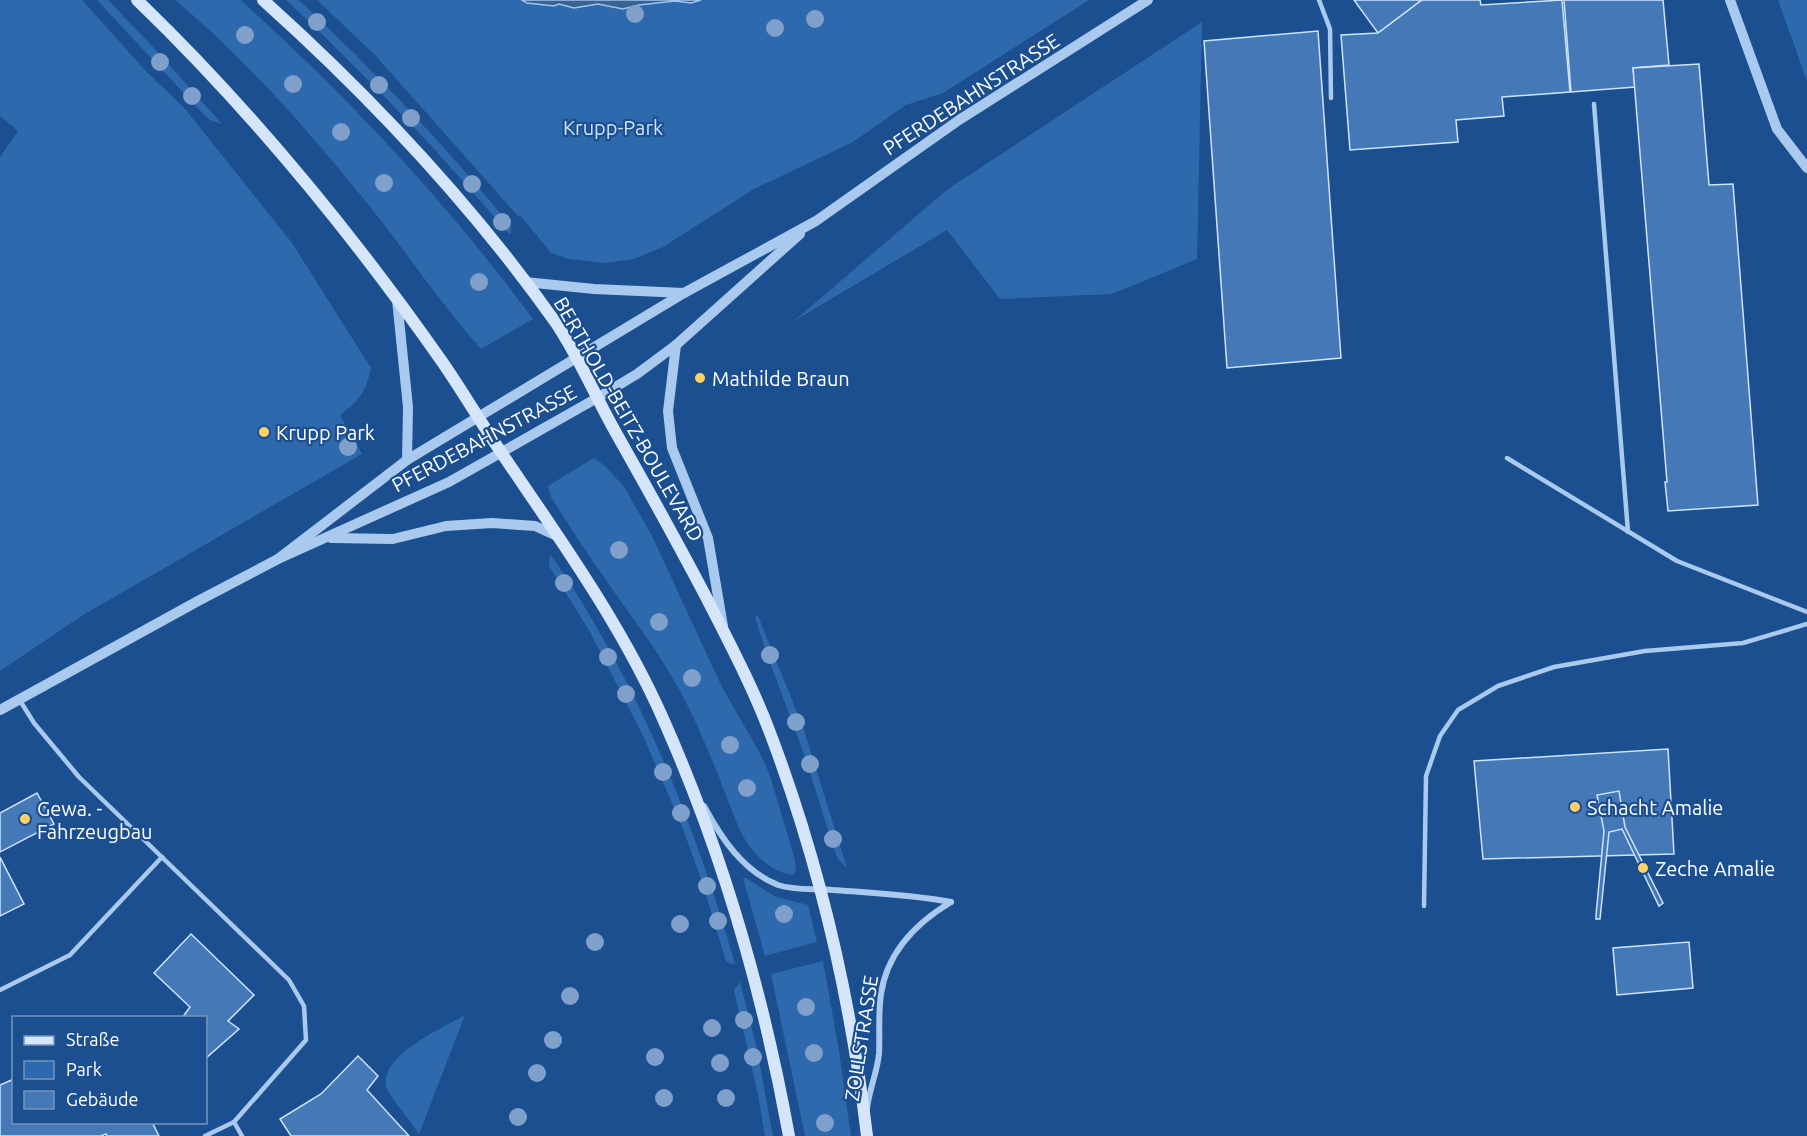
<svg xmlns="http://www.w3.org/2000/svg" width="1807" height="1136" viewBox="0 0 1807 1136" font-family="Ubuntu,sans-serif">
	<rect width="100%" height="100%" fill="#1b4f8f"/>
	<g fill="#2e69ad">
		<path d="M0,0H82L144,69L186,110L292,243L371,368C366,392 359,401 340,415L362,454L83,615L0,671V157L18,131L0,116Z"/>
		<polygon points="97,0 108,0 154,48 222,124 210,120 204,115"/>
		<path d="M175,0H241L246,5C352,101 448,204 533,319L481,349C446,310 415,265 383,223C320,144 253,65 175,0Z"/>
		<path d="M286,0H299C375,71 445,146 511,226V234L508,233C438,150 365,74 286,0Z"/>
		<polygon points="317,0 1089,0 943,93 906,105 853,142 754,189 663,247 634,259 604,263 569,259 551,253 520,215 518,216 375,55"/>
		<polygon points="1778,0 1807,0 1807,81"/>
		<polygon points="1202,22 1197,259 1112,294 1000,299 947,230 794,321 948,189"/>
		<path d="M594,458L605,466L625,488L652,536L722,687L762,757L770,776L795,860L796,869L793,875C768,872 747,848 738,826C717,773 697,716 666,667C647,636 624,607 604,577C585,551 568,524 551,497L548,486Z"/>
		<path d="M551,555C636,678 694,820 735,964H731L726,961L701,879L683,829L643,736L590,632L549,566V558Z"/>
		<polygon points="758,616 803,727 847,868 837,858 805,757 765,649 755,617"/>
		<polygon points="743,878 746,878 774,896 808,905 817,942 765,956"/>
		<polygon points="823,961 839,1051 851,1136 805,1136 771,974"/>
		<polygon points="740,982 757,1049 773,1136 765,1136 758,1095 734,990"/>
		<path d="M465,1015L419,1134C413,1124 390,1097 387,1089C376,1057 443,1028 465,1015Z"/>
	</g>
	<polygon fill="#3c6290" stroke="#9cc4f0" stroke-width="1.5" points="522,0 701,0 691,3 675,1 639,5 623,9 598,4 574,8 559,4 554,6 527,3"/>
	<g fill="#4478b7" stroke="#cfe3fa" stroke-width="1.5">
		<polygon points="1354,0 1422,0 1378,33"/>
		<polygon points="1422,0 1480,0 1481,5 1562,0 1570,92 1502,97 1504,116 1456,120 1458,142 1350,150 1341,35 1378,33"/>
		<polygon points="1564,0 1663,0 1669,65 1633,68 1635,87 1571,92"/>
		<polygon points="1318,31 1341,358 1227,368 1204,41"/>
		<polygon points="1699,64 1709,185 1733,184 1758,505 1668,511 1665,482 1667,482 1633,68"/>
		<polygon points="1668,749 1674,854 1483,859 1474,761"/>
		<polygon points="1619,791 1625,827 1663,903 1659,906 1622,829 1609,832 1600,919 1596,919 1596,915 1604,831 1597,795"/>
		<polygon points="37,793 54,824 0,852 0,813"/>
		<polygon points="0,857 24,904 0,916"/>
		<polygon points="191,934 254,995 228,1021 239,1029 206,1058 206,1018 182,1018 190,1007 154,973"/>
		<polygon points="1689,942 1693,988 1617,995 1613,948"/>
		<polygon points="358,1056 378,1076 367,1090 409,1136 291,1136 280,1119 321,1094"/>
		<polygon points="14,1079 14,1122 152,1122 159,1136 107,1136 106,1134 101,1136 0,1136 0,1085"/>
	</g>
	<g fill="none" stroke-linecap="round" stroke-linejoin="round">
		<g stroke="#a9c9ee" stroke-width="4.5">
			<polyline points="1319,0 1330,29 1331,98"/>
			<polyline points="1594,104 1628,532"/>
			<polyline points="1507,458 1677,561 1807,612"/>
			<polyline points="19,699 34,723 79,777 289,980 304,1006 306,1040 234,1122 205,1136"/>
			<polyline points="1424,906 1426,776 1440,736 1458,710 1498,686 1554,667 1645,651 1743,643 1807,624"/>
			<polyline points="0,990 70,955 162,857"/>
			<polyline points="234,1122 242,1136"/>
		</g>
		<g stroke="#a9c9ee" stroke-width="6">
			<path d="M704,806C721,838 743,871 778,885C796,891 814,888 833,890C873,893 912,895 951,902"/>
			<path d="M867,1109C869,1090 877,1073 879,1054C880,1035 878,1014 881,994C887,953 916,923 951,902"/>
		</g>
		<g stroke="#a9c9ee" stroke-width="10">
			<polyline points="1730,0 1777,129 1807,168"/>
			<polyline points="525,282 594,289 684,293"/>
			<polyline points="397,300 408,407 407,460"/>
			<polyline points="676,345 668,411 672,448 708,538 723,626"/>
			<polyline points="331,538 393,539 446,526 492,523 535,526 557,536"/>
			<polyline points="278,559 407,460 684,293 816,221 959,120 1148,0"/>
			<polyline points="0,710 198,601 278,559 449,482 597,398 637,374 676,345 800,234"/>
		</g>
		<g stroke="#d6e6fa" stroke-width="12">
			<path d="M137,0C251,110 352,233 443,363C463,392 481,423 501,452C559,538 622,625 664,721C723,854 763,993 789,1136"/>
			<path d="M263,0C371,97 471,203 556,323C579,357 595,396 616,433C646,486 676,540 705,595C729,642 754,689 772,738C820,866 851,1001 867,1136"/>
		</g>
	</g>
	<g fill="#7ea0ca">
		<circle cx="635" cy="14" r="9"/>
		<circle cx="815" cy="19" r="9"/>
		<circle cx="317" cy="22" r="9"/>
		<circle cx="775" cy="28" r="9"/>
		<circle cx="245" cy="35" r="9"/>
		<circle cx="160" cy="62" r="9"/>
		<circle cx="293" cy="84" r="9"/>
		<circle cx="379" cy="85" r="9"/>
		<circle cx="192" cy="96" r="9"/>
		<circle cx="411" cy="118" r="9"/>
		<circle cx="341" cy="132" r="9"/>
		<circle cx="384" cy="183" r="9"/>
		<circle cx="472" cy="184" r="9"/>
		<circle cx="502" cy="222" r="9"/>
		<circle cx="479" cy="282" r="9"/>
		<circle cx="348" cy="447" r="9"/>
		<circle cx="619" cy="550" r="9"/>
		<circle cx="564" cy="583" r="9"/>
		<circle cx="659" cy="622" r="9"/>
		<circle cx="770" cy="655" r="9"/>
		<circle cx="608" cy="657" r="9"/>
		<circle cx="692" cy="678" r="9"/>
		<circle cx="626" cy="694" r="9"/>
		<circle cx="796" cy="722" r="9"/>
		<circle cx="730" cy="745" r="9"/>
		<circle cx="810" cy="764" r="9"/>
		<circle cx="663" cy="772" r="9"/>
		<circle cx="747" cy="788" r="9"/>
		<circle cx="681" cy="813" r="9"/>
		<circle cx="833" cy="839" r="9"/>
		<circle cx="707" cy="886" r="9"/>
		<circle cx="784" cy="914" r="9"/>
		<circle cx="718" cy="921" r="9"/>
		<circle cx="680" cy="924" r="9"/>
		<circle cx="595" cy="942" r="9"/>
		<circle cx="570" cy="996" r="9"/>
		<circle cx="806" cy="1007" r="9"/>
		<circle cx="744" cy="1020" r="9"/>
		<circle cx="712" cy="1028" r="9"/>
		<circle cx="553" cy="1040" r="9"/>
		<circle cx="814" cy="1053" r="9"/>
		<circle cx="655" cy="1057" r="9"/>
		<circle cx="753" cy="1057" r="9"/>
		<circle cx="720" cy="1063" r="9"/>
		<circle cx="537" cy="1073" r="9"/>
		<circle cx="664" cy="1098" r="9"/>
		<circle cx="726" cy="1098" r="9"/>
		<circle cx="518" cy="1117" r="9"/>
		<circle cx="825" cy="1123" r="9"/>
	</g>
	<g fill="#ffd166" stroke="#1b4f8f" stroke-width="2">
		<circle cx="700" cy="378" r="6"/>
		<circle cx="264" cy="432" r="6"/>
		<circle cx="1575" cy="807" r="6"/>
		<circle cx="25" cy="819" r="6"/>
		<circle cx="1643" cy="868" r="6"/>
	</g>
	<g text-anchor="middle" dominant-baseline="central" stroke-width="4.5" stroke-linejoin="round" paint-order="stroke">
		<g font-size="20" fill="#fff" stroke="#1b4f8f">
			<text transform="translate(971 94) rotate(-33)">PFERDEBAHNSTRASSE</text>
			<text transform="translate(629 419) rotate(60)">BERTHOLD-BEITZ-BOULEVARD</text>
			<text transform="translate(484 438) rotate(-28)">PFERDEBAHNSTRASSE</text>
			<text transform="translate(861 1038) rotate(-81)">ZOLLSTRASSE</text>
		</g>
		<g font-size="20" fill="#cfe3fa" stroke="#1b4f8f">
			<text x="613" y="127">Krupp-Park</text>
		</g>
		<g font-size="20" fill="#fff" stroke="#1b4f8f" text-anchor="start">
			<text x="712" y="378">Mathilde Braun</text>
			<text x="276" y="432">Krupp Park</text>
			<text x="1587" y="807">Schacht Amalie</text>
			<text x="37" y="808">Gewa. -<tspan x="37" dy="23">Fahrzeugbau</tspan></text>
			<text x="1655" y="868">Zeche Amalie</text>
		</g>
	</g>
	<rect x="12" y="1016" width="195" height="108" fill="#1b4f8f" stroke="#7695bc" stroke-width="1.5"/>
	<rect x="24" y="1036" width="30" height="9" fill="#d6e6fa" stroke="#7695bc" stroke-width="1.5"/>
	<text x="66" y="1046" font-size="18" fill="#ffffff">Straße</text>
	<rect x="24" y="1061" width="30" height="18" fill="#2e69ad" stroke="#7695bc" stroke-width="1.5"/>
	<text x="66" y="1076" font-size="18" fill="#ffffff">Park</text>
	<rect x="24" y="1091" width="30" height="18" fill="#4478b7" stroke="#7695bc" stroke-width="1.5"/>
	<text x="66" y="1106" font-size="18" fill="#ffffff">Gebäude</text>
</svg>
